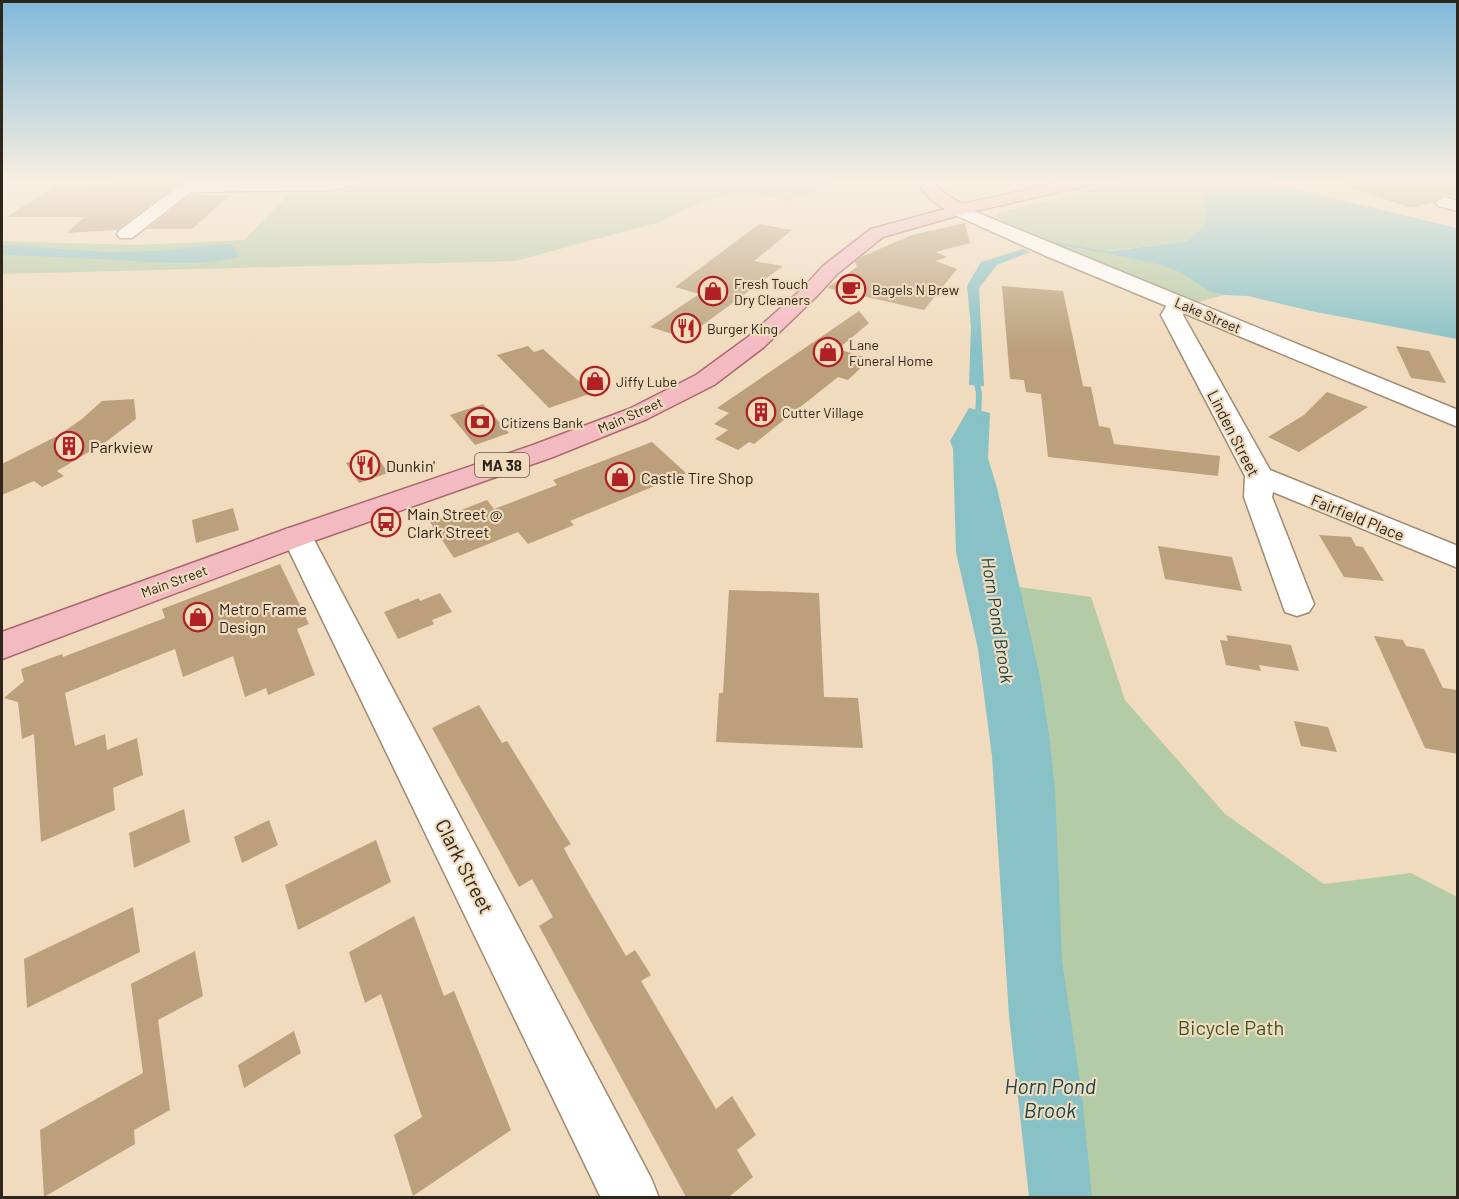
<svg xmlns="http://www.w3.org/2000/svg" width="1459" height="1199" viewBox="0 0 1459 1199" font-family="Barlow,sans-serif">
	<rect width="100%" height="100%" fill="#f0dbbe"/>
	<g fill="#b4cba7">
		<polygon points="365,181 838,181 788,201 744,191 725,195 687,208 660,222 515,261 2,274 2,241 135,245 244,240 292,191 357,190"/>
		<path d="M1128,181H1192C1206,195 1207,206 1206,225L1188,241L1101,252C1128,257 1158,260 1183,273C1198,280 1208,291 1224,295L1194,303L1005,223L996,216L998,213Z"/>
		<polygon points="970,580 1091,597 1125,700 1225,814 1324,884 1411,873 1457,897 1457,1197 1088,1197"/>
	</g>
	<g fill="#88c1c6">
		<path d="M1192,181H1262L1457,228V339L1311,311L1248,296L1224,295L1209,291L1182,273L1158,264L1096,251H1113L1188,241L1205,225C1207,206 1206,195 1192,181Z"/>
		<path d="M231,244L240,257C194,268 145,261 98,259C66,257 34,256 2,255V245L108,252L157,251Z"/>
		<polygon points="1023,249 1030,252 997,265 979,288 984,386 969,385 971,327 967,286 981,262"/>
		<polygon points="969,408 990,413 988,458 997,488 1040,677 1049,735 1055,790 1062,961 1082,1095 1092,1197 1029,1197 1009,1016 992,756 978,649 956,552 953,449 950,441"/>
	</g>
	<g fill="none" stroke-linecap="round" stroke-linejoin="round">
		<g fill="#88c1c6" fill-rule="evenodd">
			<polygon points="1050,241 1105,251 1107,252 1105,253 1048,243 1048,242"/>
			<polygon points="976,375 979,377 982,394 981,420 978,422 975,420 976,394 973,377"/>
		</g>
	</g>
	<g fill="#bba07b">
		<polygon points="130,181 181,181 117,230 67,233 84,217 7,217 57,185 127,183"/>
		<polygon points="1343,181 1458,181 1458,196 1443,195 1434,202 1411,208 1342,185"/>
		<polygon points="192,194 229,196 192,229 147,229"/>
		<polygon points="965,223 970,243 936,252 947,257 935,261 957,269 924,310 827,288 857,267 855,262 861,257 912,235"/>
		<polygon points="759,224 792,230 754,261 783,266 685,338 650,327 699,294 675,287"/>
		<polygon points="1002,286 1063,291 1083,386 1091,387 1099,426 1110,428 1114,444 1220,456 1218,476 1048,457 1041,394 1026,392 1024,380 1010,379"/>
		<polygon points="859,311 869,323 838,349 870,359 848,380 838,377 754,444 749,442 738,450 715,439 728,430 714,424 729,413 717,408"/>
		<polygon points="528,346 534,352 543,349 592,393 549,408 497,355"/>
		<polygon points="1396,346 1429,351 1446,383 1411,378"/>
		<polygon points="1327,392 1368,407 1299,452 1268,437 1304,415"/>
		<polygon points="134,399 136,419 107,441 57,471 64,476 42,487 34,481 2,495 2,464 59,435 82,419 102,401"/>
		<polygon points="483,404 509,433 475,445 450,415"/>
		<polygon points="652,442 686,473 570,521 574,525 528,544 518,532 454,558 430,522 487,500 494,509 557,485 553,480"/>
		<polygon points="375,453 388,473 359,483 346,463"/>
		<polygon points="233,508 239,530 196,543 192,520"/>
		<polygon points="1319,535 1351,537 1356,546 1363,547 1384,581 1344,577"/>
		<polygon points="1158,546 1232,557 1242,591 1165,579"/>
		<polygon points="280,564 309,624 297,629 315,675 268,695 266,688 245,697 233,656 183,677 175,649 65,693 75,746 105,734 107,750 137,738 143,775 113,788 115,810 41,842 34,734 22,739 18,702 4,698 24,681 21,669 62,654 63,657 165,618 162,609"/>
		<polygon points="729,590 819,593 824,697 858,698 863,748 716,742 719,693 723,693"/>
		<polygon points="440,593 452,612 432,620 434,624 398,639 384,612 419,598 420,601"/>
		<polygon points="1226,635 1291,645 1299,671 1259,665 1261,671 1226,665 1220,640 1228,641"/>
		<polygon points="1374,636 1403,640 1406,646 1424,649 1443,688 1458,690 1458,754 1425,748"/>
		<polygon points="479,705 502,743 507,741 565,835 571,844 564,848 569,858 626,956 635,950 651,975 641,981 716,1109 732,1096 756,1135 737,1150 753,1177 729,1197 686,1197 539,926 553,917 532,879 519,887 432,728"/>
		<polygon points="1294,721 1328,727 1337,752 1301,746"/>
		<polygon points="184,809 190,842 134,868 129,833"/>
		<polygon points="269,820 278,845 242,863 234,837"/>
		<polygon points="376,840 391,882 298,930 285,885"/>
		<polygon points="133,907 140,952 27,1008 24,959"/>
		<polygon points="414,916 444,996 454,991 511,1130 413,1196 394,1135 422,1117 381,994 365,1003 349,952"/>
		<polygon points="195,951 203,996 158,1020 170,1110 134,1130 135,1144 44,1197 40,1130 143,1073 131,984"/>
		<polygon points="294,1031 301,1053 244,1088 238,1065"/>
	</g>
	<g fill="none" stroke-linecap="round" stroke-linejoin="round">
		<g stroke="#9e8a6f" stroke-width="3">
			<g id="minor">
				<polygon points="185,181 202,182 362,181 360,184 332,190 191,192 132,238 120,238 117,234 120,230"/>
				<polygon points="1444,197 1458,201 1458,211 1438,206 1436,202"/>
				<polygon points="1178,296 1185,298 1188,302 1183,315 1270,470 1458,546 1458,568 1273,492 1272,497 1314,604 1309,612 1297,616 1285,612 1244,497 1245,476 1161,315 1171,298"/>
				<polygon points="297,526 308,529 312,536 651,1178 659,1198 601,1198 282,536 286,529"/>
			</g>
		</g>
		<g stroke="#9e8a6f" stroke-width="3">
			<g id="tertiary">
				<polygon points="2,181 11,181 8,185 2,187"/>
				<polygon points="959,205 1458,410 1458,427 1046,256 953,214 950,210 953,206"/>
			</g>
		</g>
		<g stroke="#aa686d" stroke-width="3">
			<polygon id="primary" points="916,181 933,181 943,192 962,204 1065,181 1095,181 1093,184 963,214 883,237 837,274 816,297 764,347 714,385 647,419 553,457 308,543 2,659 2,632 286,529 533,445 629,409 696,375 748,337 802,289 823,266 871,229 945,209 931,200"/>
		</g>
		<use href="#minor" fill="#fff" fill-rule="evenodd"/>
		<use href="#tertiary" fill="#fff" fill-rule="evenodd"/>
		<use href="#primary" fill="#f4bac2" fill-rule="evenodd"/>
	</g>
	<linearGradient id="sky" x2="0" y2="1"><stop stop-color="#81b9da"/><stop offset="0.52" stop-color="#f8efe2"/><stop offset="1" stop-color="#f8efe2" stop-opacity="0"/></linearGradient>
	<rect width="1459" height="349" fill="url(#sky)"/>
	<defs>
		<g id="cafe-ring" transform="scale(1.5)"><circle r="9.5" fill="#f0dbbe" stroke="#b12022" stroke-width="1.5"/><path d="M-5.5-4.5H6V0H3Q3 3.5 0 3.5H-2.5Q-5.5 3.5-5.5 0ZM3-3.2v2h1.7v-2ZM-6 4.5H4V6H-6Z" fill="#b12022"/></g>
		<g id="shop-ring" transform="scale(1.5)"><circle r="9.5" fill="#f0dbbe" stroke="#b12022" stroke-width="1.5"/><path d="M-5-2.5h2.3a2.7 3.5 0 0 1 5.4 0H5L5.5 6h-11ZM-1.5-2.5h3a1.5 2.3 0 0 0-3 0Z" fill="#b12022"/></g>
		<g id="restaurant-ring" transform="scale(1.5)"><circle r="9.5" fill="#f0dbbe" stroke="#b12022" stroke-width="1.5"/><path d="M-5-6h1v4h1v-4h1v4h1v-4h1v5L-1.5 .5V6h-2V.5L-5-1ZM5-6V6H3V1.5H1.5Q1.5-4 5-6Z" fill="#b12022"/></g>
		<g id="building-ring" transform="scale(1.5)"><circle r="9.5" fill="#f0dbbe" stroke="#b12022" stroke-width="1.5"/><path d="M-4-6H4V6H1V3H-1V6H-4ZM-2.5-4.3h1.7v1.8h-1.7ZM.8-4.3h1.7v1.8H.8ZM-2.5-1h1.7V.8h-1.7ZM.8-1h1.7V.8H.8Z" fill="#b12022"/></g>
		<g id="bank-ring" transform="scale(1.5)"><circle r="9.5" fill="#f0dbbe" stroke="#b12022" stroke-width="1.5"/><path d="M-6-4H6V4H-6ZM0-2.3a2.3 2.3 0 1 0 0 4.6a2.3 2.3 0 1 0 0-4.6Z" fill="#b12022"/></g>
		<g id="bus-ring" transform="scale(1.5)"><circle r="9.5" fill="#f0dbbe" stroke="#b12022" stroke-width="1.5"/><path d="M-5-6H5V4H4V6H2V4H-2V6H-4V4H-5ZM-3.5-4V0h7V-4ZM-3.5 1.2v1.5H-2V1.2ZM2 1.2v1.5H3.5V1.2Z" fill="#b12022"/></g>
	</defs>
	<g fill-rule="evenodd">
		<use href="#cafe-ring" x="851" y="289"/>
		<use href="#shop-ring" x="713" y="291"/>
		<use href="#restaurant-ring" x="686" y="328"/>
		<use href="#shop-ring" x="828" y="352"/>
		<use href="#shop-ring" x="595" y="381"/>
		<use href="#building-ring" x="761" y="412"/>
		<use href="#bank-ring" x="480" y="422"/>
		<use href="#building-ring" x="69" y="446"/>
		<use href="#restaurant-ring" x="365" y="465"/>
		<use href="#shop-ring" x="620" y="477"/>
		<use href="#bus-ring" x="386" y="522"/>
		<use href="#shop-ring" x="198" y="617"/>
	</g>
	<g text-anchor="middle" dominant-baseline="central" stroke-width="4.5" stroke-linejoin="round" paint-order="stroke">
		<g font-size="14" fill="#2e261b" stroke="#f0dbbe" text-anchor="start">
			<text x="734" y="283">Fresh Touch<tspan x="734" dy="16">Dry Cleaners</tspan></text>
			<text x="872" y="289">Bagels N Brew</text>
			<text x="707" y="328">Burger King</text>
			<text x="849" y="344">Lane<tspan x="849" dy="16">Funeral Home</tspan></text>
			<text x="616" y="381">Jiffy Lube</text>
			<text x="782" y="412">Cutter Village</text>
			<text x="501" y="422">Citizens Bank</text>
		</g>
		<g font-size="14" fill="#2e261b" stroke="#f0dbbe">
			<text transform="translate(1208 315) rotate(23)">Lake Street</text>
			<text transform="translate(630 415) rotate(-24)">Main Street</text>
			<text transform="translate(174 581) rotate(-20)">Main Street</text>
		</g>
		<rect fill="#f0dbbe" stroke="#685c4c" stroke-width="1.5" x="475" y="453" width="54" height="24" rx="4.5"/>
		<g font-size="15" font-weight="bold" fill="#2e261b">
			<text x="502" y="465">MA 38</text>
		</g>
		<g font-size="16" fill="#2e261b" stroke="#f0dbbe">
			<text transform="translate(1234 433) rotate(63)">Linden Street</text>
			<text transform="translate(1358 517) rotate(22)">Fairfield Place</text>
		</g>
		<g font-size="16" fill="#2e261b" stroke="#f0dbbe" text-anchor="start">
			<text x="90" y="446">Parkview</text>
			<text x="386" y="465">Dunkin'</text>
			<text x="641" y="477">Castle Tire Shop</text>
			<text x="407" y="513">Main Street @<tspan x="407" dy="18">Clark Street</tspan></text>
			<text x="219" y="608">Metro Frame<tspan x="219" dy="18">Design</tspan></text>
		</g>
		<g font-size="18" font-style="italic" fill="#12464a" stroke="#f0dbbe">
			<text transform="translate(998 620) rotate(81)">Horn Pond Brook</text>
		</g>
		<g font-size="20" fill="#2e261b" stroke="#f0dbbe">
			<text transform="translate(465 866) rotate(63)">Clark Street</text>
		</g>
		<g font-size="20" fill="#385823" stroke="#f0dbbe">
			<text x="1231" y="1027">Bicycle Path</text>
		</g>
		<g font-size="21" font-style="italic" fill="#12464a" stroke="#f0dbbe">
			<text x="1050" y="1085">Horn Pond<tspan x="1050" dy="24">Brook</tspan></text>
		</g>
	</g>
	<rect width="1459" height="1199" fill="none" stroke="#2e261b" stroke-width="6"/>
</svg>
